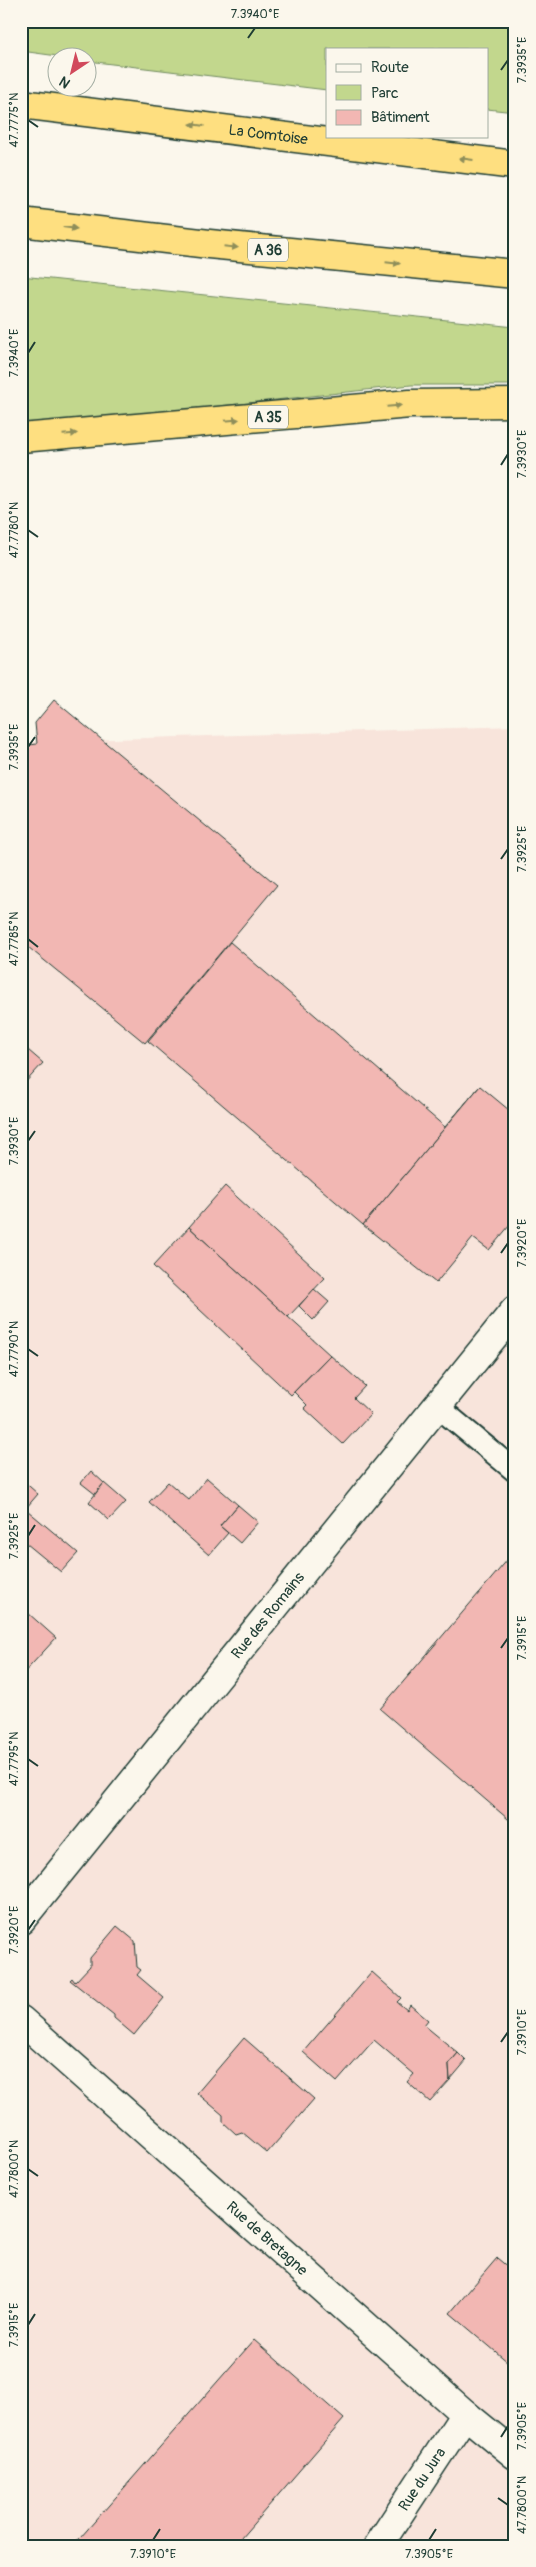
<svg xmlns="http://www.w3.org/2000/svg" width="536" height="2567" viewBox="0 0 536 2567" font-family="Pangolin,sans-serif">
	<rect width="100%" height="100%" fill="#fbf7ec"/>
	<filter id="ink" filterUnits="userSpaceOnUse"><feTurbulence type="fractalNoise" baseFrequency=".02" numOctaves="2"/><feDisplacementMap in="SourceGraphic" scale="10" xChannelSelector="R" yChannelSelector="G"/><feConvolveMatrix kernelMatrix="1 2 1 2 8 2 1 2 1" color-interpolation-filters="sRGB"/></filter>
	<g filter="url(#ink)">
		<polygon fill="#f8e4db" points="515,726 515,2546 21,2546 21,742"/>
		<g fill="#c2d78d" stroke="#708a60">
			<polygon points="21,21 515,21 515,112 487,109 487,49 327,49 327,90 112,64 88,61 88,58 65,57 21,51"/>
			<polygon points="21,276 515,327 515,385 411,385 21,428"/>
		</g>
		<g fill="#f2b7b3" stroke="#1f3d34">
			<polygon points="54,700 277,885 145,1043 28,947 21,956 21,746 37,744 35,723"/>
			<polygon points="230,942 445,1127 480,1086 363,1225 148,1041"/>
			<polygon points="21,1044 43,1063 23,1085 21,1084"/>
			<polygon points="480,1086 515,1115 515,1188 513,1191 515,1192 515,1219 489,1250 473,1238 436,1283 363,1225"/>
			<polygon points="225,1186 325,1278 288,1317 189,1227"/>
			<polygon points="189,1227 330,1355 291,1395 153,1266"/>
			<polygon points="314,1289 329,1302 313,1320 299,1306"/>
			<polygon points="330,1355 365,1386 354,1398 371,1414 343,1444 304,1408 307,1405 294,1392"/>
			<polygon points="91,1471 104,1483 95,1494 81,1483"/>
			<polygon points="207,1478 238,1505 220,1526 228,1533 209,1555 149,1502 168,1482 189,1500"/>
			<polygon points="21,1479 38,1494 26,1508 21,1505"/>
			<polygon points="104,1483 126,1502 109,1520 89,1502"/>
			<polygon points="21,1505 78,1553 61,1572 21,1539"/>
			<polygon points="238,1505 258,1522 240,1543 220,1526"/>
			<polygon points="515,1551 515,1825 380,1709"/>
			<polygon points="28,1613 56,1638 21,1676 21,1621"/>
			<polygon points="117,1926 135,1941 137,1967 141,1970 137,1975 164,1998 134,2035 114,2018 114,2015 70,1980 72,1978 75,1982 90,1966 90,1958"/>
			<polygon points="372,1972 401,1998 397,2002 407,2010 410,2005 428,2020 424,2025 458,2053 449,2064 450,2080 430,2102 407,2082 414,2074 374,2040 337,2082 303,2052"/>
			<polygon points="244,2038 314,2099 267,2153 242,2132 236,2134 223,2122 223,2115 197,2093"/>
			<polygon points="458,2053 466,2061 450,2080 449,2064"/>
			<polygon points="497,2258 515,2273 515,2368 450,2313"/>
			<polygon points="254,2340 344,2419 234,2546 73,2546"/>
		</g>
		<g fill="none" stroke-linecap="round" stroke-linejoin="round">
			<g stroke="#1f3d34" stroke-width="25">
				<polyline id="lane" points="437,1406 515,1471"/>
			</g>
			<g stroke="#1f3d34" stroke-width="31">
				<g id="street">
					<path id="s1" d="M21,1920L515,1310"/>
					<path id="s2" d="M21,2020L465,2414L515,2455"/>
					<path id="s3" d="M378,2546L465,2414"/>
				</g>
			</g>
			<g stroke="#1f3d34" stroke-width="31">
				<g id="highway">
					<path id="s4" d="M21,104L515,165"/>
					<polyline points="21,222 209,244 515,274"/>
					<polyline points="21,438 410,404 515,403"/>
				</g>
			</g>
			<use href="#lane" stroke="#fbf7ec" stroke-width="21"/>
			<use href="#street" stroke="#fbf7ec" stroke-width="28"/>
			<use href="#highway" stroke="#fedf80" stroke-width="28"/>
		</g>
		<defs><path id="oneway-solid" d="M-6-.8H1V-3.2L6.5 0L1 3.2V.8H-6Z" transform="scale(1.25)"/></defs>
		<g fill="#8e8e5a">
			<use href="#oneway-solid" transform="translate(197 125) rotate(-173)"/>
			<use href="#oneway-solid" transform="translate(466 159) rotate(-173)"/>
			<use href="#oneway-solid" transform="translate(70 228) rotate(7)"/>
			<use href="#oneway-solid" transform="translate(231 247) rotate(6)"/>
			<use href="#oneway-solid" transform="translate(393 263) rotate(6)"/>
			<use href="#oneway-solid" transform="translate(394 406) rotate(-5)"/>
			<use href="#oneway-solid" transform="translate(232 420) rotate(-5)"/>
			<use href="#oneway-solid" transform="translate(70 434) rotate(-5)"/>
		</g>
	</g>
	<path fill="none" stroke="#1f3d34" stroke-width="2" d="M248,38L255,28M501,70L508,60M28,120L38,127M28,353L35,342M501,465L508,454M28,530L38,537M28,747L35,737M501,859L508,849M28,939L38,947M28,1141L35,1131M501,1253L508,1243M28,1349L38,1356M28,1536L35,1525M501,1648L508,1638M28,1759L38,1766M28,1930L35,1920M501,2042L508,2032M28,2169L38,2176M28,2325L35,2314M501,2437L508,2426M498,2498L508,2505M153,2540L160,2529M429,2540L436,2529"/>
	<g text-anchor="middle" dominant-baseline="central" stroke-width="5" stroke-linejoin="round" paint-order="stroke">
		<g fill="#fbf7ec" stroke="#61756b" stroke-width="1">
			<rect x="248" y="238.5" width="40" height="23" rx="4"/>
			<rect x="248" y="405.5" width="40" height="23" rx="4"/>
		</g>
		<g font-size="14" font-weight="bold" fill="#1f3d34">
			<text x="268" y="250">A 36</text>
			<text x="268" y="417">A 35</text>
		</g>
		<g font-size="15" fill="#1f3d34" stroke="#fbf7ec">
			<text stroke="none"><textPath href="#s4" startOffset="249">La Comtoise</textPath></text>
			<text stroke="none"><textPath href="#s1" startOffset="392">Rue des Romains</textPath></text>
			<text stroke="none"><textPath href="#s2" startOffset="329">Rue de Bretagne</textPath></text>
			<text stroke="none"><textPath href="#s3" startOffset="80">Rue du Jura</textPath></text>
		</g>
	</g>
	<rect width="536" height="2567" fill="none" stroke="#fbf7ec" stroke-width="55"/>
	<rect x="326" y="48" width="162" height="90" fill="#fbf7ec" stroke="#a3ada2"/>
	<rect x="336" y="64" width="25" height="8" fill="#fbf7ec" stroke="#a3ada2"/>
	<text x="371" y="72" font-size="15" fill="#1f3d34">Route</text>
	<rect x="336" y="85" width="25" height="15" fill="#c2d78d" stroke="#a3ada2"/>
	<text x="371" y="98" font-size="15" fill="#1f3d34">Parc</text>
	<rect x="336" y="110" width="25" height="15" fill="#f2b7b3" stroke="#a3ada2"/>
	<text x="371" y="122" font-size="15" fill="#1f3d34">Bâtiment</text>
	<g transform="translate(72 72) rotate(215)"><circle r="24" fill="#fbf7ec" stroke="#a3ada2"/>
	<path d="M0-4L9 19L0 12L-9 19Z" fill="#d1495b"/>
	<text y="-8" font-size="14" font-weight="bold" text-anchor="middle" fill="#1f3d34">N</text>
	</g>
	<rect x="28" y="28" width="480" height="2512" fill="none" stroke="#1f3d34" stroke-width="2"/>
	<g font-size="12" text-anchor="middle" fill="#1f3d34">
		<text x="255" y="18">7.3940°E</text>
		<text transform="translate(522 60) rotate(-90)" y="4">7.3935°E</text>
		<text transform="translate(14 120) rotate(-90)" y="4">47.7775°N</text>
		<text transform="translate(14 353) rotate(-90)" y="4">7.3940°E</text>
		<text transform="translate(522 454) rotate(-90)" y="4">7.3930°E</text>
		<text transform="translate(14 530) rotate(-90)" y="4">47.7780°N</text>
		<text transform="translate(14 747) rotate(-90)" y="4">7.3935°E</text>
		<text transform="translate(522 849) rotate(-90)" y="4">7.3925°E</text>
		<text transform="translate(14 939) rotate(-90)" y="4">47.7785°N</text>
		<text transform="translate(14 1141) rotate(-90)" y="4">7.3930°E</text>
		<text transform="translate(522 1243) rotate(-90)" y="4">7.3920°E</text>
		<text transform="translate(14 1349) rotate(-90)" y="4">47.7790°N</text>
		<text transform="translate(14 1536) rotate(-90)" y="4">7.3925°E</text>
		<text transform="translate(522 1638) rotate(-90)" y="4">7.3915°E</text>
		<text transform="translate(14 1759) rotate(-90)" y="4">47.7795°N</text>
		<text transform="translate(14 1930) rotate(-90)" y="4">7.3920°E</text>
		<text transform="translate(522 2032) rotate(-90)" y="4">7.3910°E</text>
		<text transform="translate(14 2169) rotate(-90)" y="4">47.7800°N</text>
		<text transform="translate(14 2325) rotate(-90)" y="4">7.3915°E</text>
		<text transform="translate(522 2426) rotate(-90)" y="4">7.3905°E</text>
		<text transform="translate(522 2505) rotate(-90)" y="4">47.7800°N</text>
		<text x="153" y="2558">7.3910°E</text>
		<text x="429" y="2558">7.3905°E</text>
	</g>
</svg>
